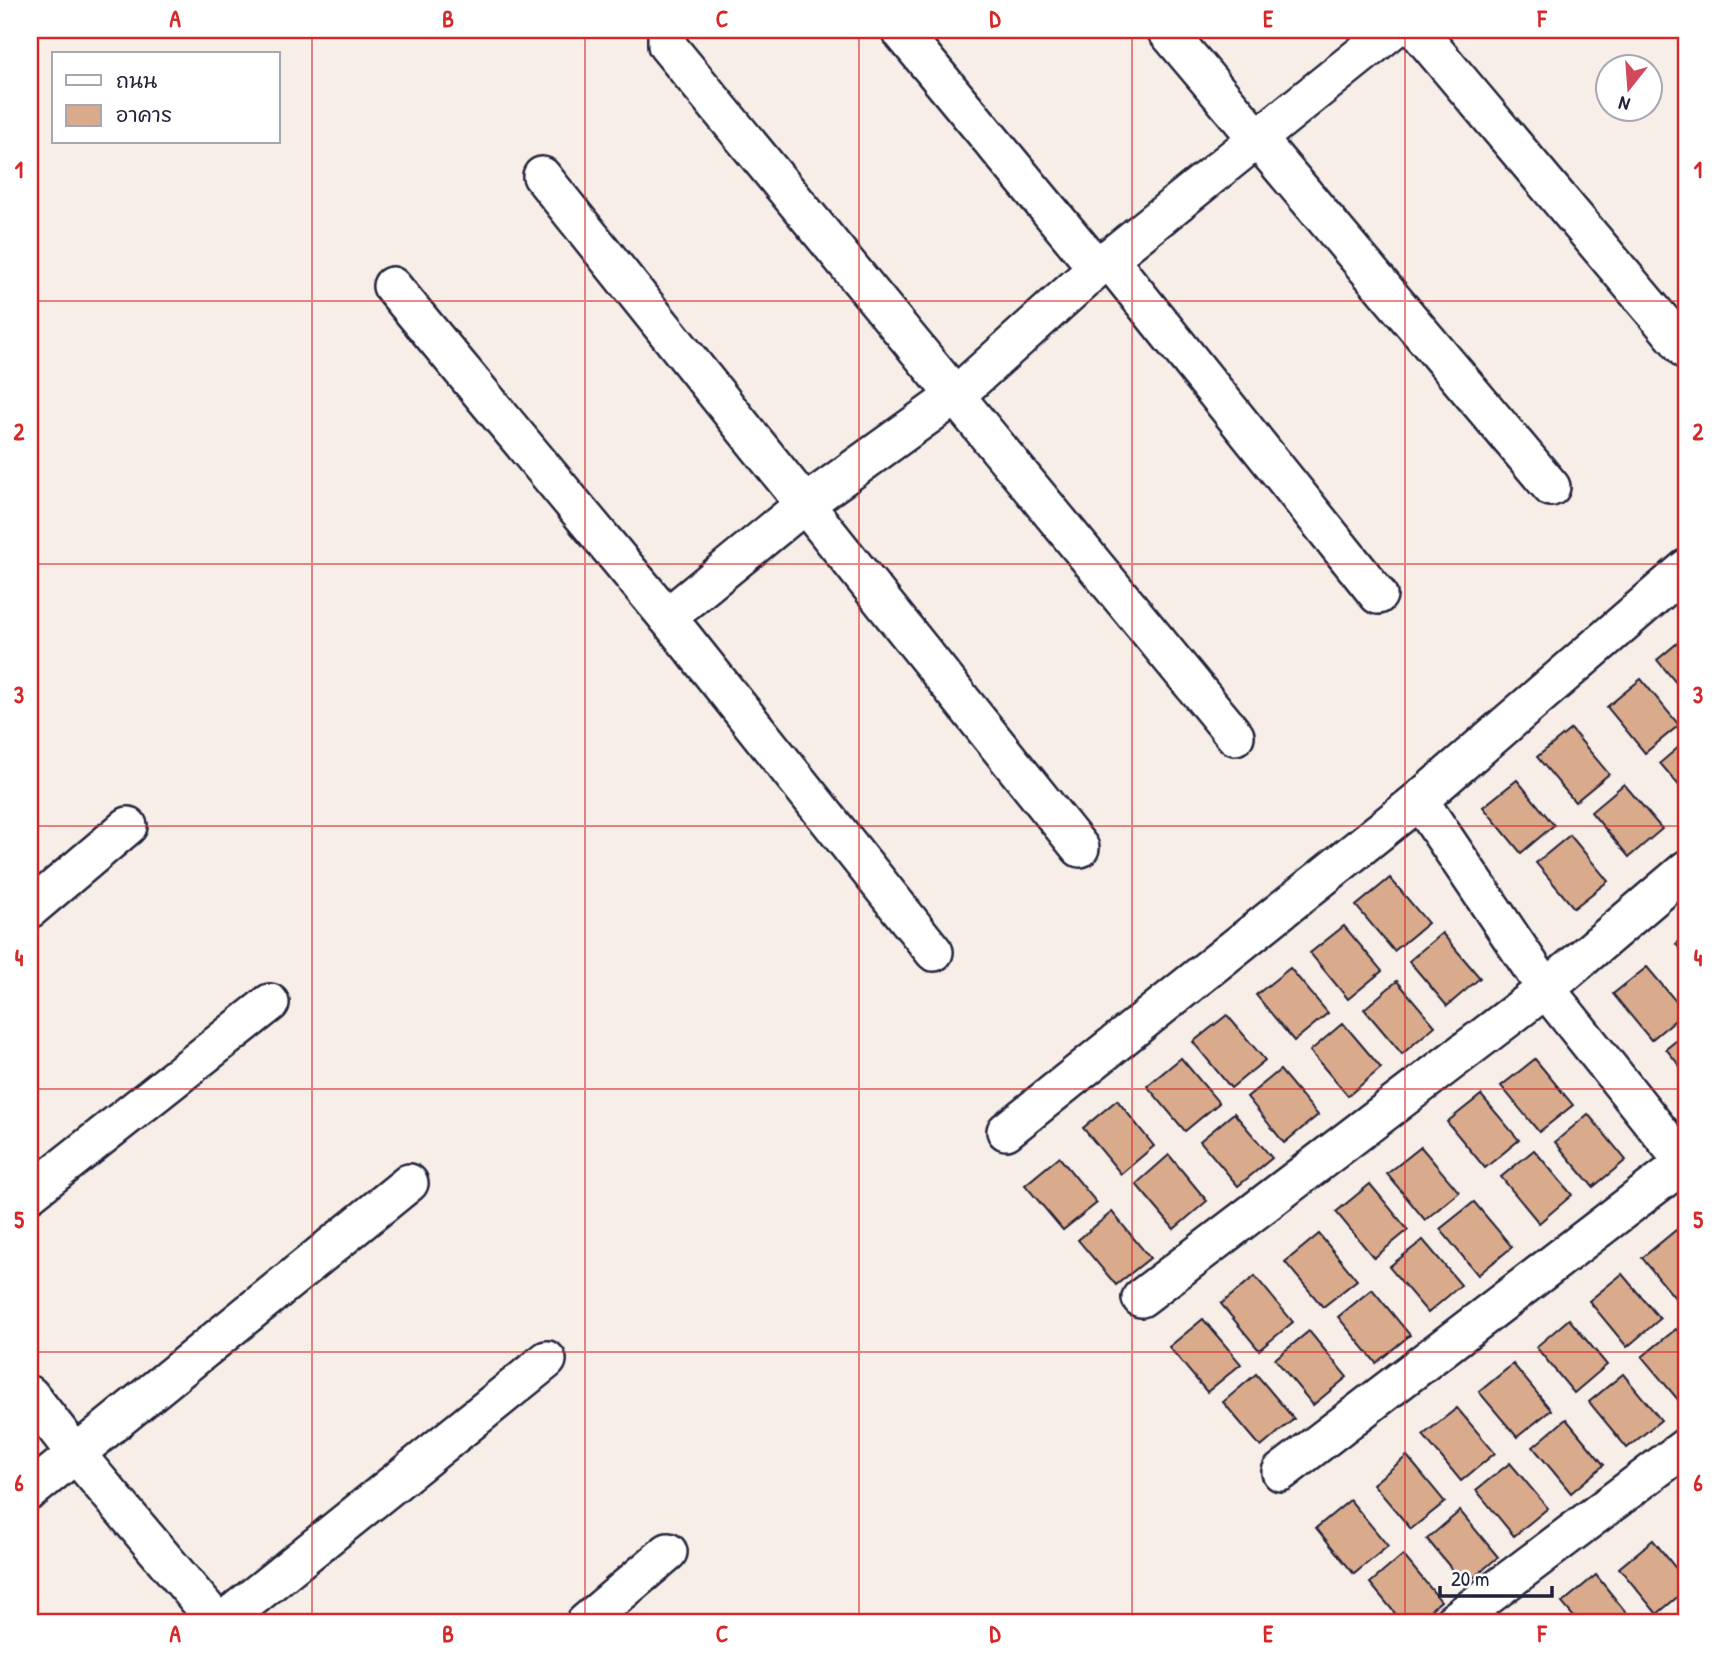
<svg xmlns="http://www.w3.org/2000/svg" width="1717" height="1653" viewBox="0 0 1717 1653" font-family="'Patrick Hand','Playpen Sans Thai',sans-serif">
	<rect width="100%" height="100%" fill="#f8eee8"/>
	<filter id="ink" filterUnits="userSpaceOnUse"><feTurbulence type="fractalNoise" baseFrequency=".0143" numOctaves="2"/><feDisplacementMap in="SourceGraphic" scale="14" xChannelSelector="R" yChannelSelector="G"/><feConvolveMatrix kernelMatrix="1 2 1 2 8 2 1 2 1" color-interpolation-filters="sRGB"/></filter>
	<g filter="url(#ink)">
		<g fill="#daaa8c" stroke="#22223b" stroke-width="2">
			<polygon points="1687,635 1687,696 1657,660"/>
			<polygon points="1641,679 1679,725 1645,753 1607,707"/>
			<polygon points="1571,729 1609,774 1575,802 1537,757"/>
			<polygon points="1687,740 1687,795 1660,763"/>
			<polygon points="1517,780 1554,825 1521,853 1483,807"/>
			<polygon points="1624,784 1662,829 1629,857 1591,812"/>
			<polygon points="1570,835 1608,881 1574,908 1536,863"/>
			<polygon points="1390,878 1428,923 1394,951 1356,906"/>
			<polygon points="1344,926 1382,971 1348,999 1310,953"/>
			<polygon points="1442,933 1480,978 1447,1006 1409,961"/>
			<polygon points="1687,935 1687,958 1676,944"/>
			<polygon points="1647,967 1685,1012 1651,1040 1613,994"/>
			<polygon points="1290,968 1328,1013 1294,1041 1256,995"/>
			<polygon points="1397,981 1435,1026 1402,1054 1364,1009"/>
			<polygon points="1227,1015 1265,1060 1231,1088 1193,1042"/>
			<polygon points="1343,1023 1381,1068 1348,1096 1310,1051"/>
			<polygon points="1687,1032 1687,1075 1666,1049"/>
			<polygon points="1181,1058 1219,1103 1185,1131 1147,1086"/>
			<polygon points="1535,1059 1573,1105 1539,1132 1501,1086"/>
			<polygon points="1280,1070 1318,1115 1284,1143 1247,1097"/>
			<polygon points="1481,1095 1519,1140 1485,1168 1447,1122"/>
			<polygon points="1117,1100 1154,1146 1121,1174 1083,1128"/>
			<polygon points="1234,1113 1272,1158 1238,1186 1200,1141"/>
			<polygon points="1588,1114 1626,1160 1593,1187 1555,1142"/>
			<polygon points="1421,1147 1459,1192 1425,1220 1387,1174"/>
			<polygon points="1534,1150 1572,1195 1539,1223 1501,1177"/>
			<polygon points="1169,1155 1207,1201 1174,1229 1136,1184"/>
			<polygon points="1059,1157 1097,1203 1063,1230 1025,1185"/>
			<polygon points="1370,1184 1408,1230 1374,1258 1336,1212"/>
			<polygon points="1474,1202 1512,1247 1478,1275 1440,1229"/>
			<polygon points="1112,1212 1150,1258 1116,1285 1078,1240"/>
			<polygon points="1676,1230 1687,1244 1687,1297 1680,1304 1642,1258"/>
			<polygon points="1319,1234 1357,1280 1323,1307 1285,1262"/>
			<polygon points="1423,1240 1461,1285 1428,1313 1389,1267"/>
			<polygon points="1622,1274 1660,1319 1627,1347 1589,1301"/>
			<polygon points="1255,1276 1293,1322 1259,1350 1221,1304"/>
			<polygon points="1372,1289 1410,1335 1376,1363 1338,1317"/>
			<polygon points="1203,1319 1241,1364 1207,1392 1169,1347"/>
			<polygon points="1569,1319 1607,1365 1574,1393 1536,1347"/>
			<polygon points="1676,1329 1687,1343 1687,1396 1680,1402 1642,1357"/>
			<polygon points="1309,1331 1347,1377 1313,1405 1275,1359"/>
			<polygon points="1513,1364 1551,1410 1517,1437 1479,1392"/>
			<polygon points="1256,1374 1294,1419 1261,1447 1223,1402"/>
			<polygon points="1623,1374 1661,1420 1627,1448 1589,1402"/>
			<polygon points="1457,1408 1495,1453 1461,1481 1423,1435"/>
			<polygon points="1566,1419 1604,1465 1571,1493 1533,1447"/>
			<polygon points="1407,1456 1445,1502 1411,1529 1373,1484"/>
			<polygon points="1510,1463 1548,1508 1514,1536 1476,1490"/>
			<polygon points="1350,1500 1388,1546 1354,1574 1316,1528"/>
			<polygon points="1460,1511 1498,1557 1465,1585 1427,1539"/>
			<polygon points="1653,1540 1687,1582 1687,1589 1657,1614 1619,1568"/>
			<polygon points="1403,1555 1441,1601 1414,1623 1403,1623 1370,1583"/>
			<polygon points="1596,1575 1633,1621 1630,1623 1579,1623 1562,1603"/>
		</g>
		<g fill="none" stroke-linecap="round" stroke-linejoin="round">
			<g stroke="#22223b" stroke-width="42">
				<g id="minor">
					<polyline points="667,30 667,45 1235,736"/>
					<polyline points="900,30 1097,268"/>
					<polyline points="1166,30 1551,487"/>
					<polyline points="1417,30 1687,351"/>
					<polyline points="542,176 1080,848"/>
					<polyline points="1108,258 1378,595"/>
					<polyline points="392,286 667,617 934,952"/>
					<polyline points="667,617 805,504 955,396 1097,268 1392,30"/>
					<polyline points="1419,800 1546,989 1687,1166"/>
					<polyline points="30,909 128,826"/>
					<polyline points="1006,1131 1419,800 1687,568"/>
					<polyline points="30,1193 270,1003"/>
					<polyline points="1141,1298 1546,989 1687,869"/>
					<polyline points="30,1395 76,1454 218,1623"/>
					<polyline points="1281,1472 1687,1161"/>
					<polyline points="30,1491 409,1183"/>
					<polyline points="221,1623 547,1360"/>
					<polyline points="585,1623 668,1552"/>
					<polyline points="1452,1623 1687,1446"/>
				</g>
			</g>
			<use href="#minor" stroke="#fff" stroke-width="37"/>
		</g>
	</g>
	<path fill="none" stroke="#d62828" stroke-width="2" stroke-opacity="0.55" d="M312,30V1623M585,30V1623M859,30V1623M1132,30V1623M1405,30V1623M30,301H1687M30,564H1687M30,826H1687M30,1089H1687M30,1352H1687"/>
	<rect width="1717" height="1653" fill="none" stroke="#fff" stroke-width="77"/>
	<rect x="52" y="52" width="228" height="91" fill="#ffffff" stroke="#a7a7b1" stroke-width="2"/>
	<rect x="66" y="75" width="35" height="10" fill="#ffffff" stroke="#a7a7b1" stroke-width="2"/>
	<text x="116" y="88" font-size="21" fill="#22223b">ถนน</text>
	<rect x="66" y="105" width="35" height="21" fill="#daaa8c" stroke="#a7a7b1" stroke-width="2"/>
	<text x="116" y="122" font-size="21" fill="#22223b">อาคาร</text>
	<g transform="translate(1629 88) rotate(197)"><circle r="33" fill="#ffffff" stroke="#a7a7b1" stroke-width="2"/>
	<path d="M0-5L12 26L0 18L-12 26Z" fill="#d1495b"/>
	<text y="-10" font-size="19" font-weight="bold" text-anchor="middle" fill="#22223b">N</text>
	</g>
	<path d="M1440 1586v10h112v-10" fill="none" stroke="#22223b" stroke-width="3.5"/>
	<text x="1451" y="1586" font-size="21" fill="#22223b" stroke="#ffffff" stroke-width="5" paint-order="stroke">20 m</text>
	<rect x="38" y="38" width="1640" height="1576" fill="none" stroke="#d62828" stroke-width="2.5"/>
	<g font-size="23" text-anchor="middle" font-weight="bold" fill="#d62828">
		<text x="175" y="27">A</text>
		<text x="448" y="27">B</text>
		<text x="722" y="27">C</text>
		<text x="995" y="27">D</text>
		<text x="1268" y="27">E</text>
		<text x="1542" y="27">F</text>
		<text x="19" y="178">1</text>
		<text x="1698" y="178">1</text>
		<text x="19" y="440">2</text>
		<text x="1698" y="440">2</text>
		<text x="19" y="703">3</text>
		<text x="1698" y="703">3</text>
		<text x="19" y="966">4</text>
		<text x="1698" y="966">4</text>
		<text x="19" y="1228">5</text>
		<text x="1698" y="1228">5</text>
		<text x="19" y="1491">6</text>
		<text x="1698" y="1491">6</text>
		<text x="175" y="1642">A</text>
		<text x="448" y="1642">B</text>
		<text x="722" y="1642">C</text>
		<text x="995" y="1642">D</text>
		<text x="1268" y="1642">E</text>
		<text x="1542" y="1642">F</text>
	</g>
</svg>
